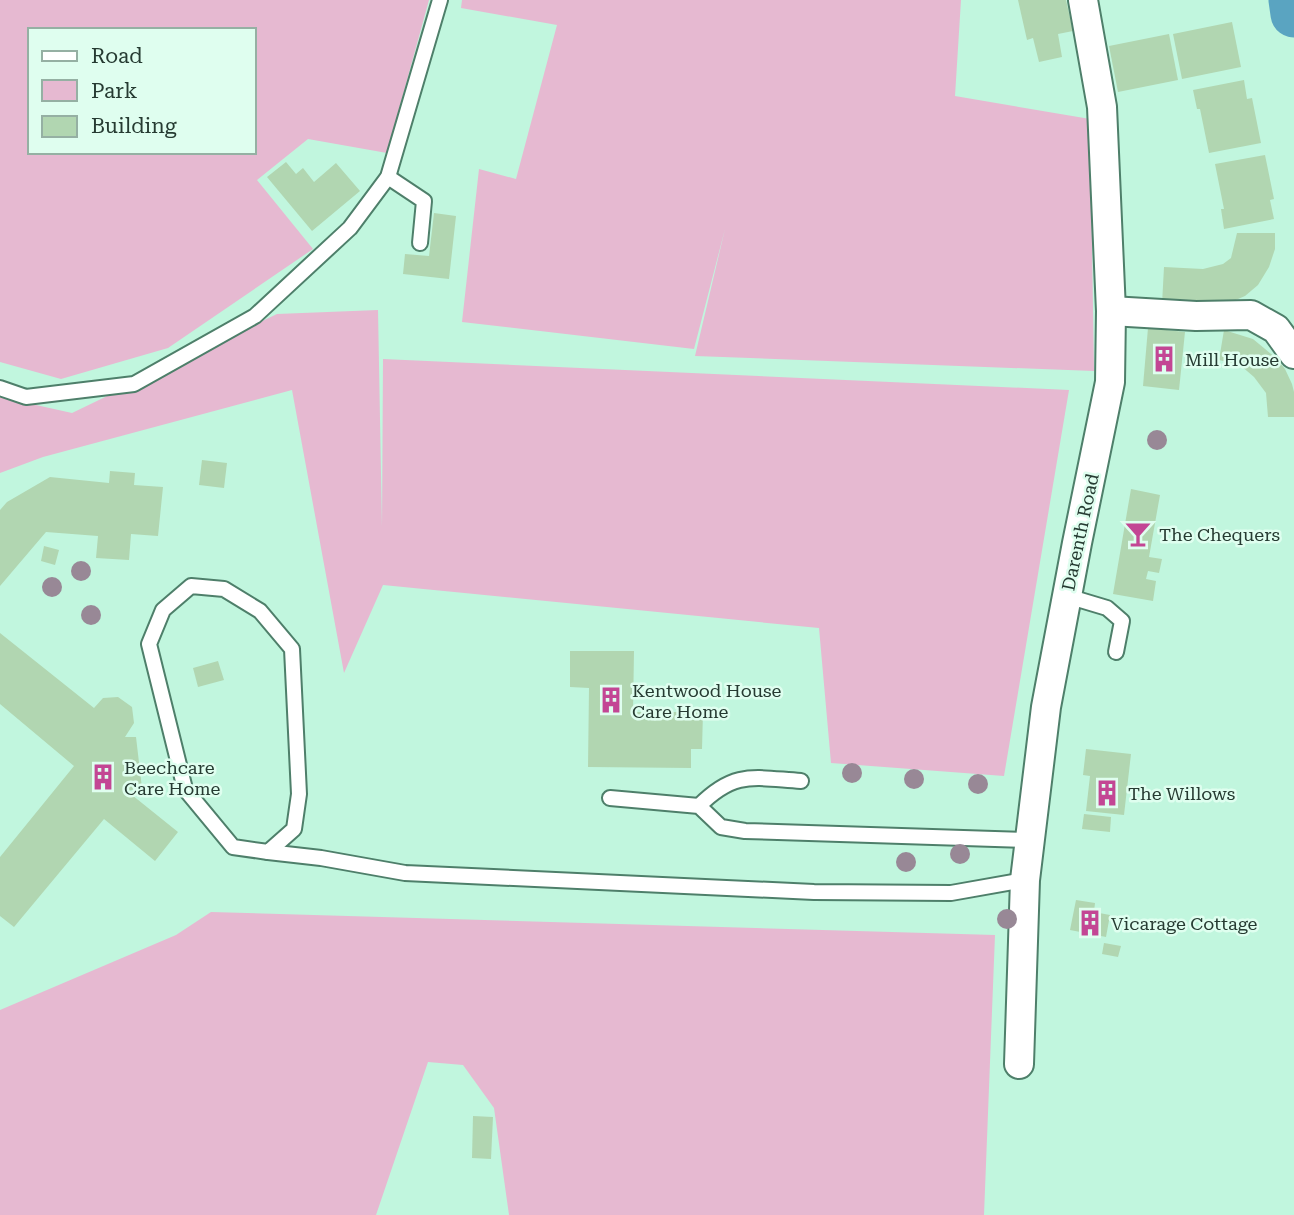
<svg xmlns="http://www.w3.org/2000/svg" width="1294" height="1215" viewBox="0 0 1294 1215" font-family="'Roboto Serif',serif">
	<rect width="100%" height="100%" fill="#c1f6de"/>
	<g fill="#e6b9d1" fill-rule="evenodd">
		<path d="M0,0H429L387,153L308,139L257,180L313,249L168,348L61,379L0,362ZM30,30H254V152H30Z"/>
		<polygon points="462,0 961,0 955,96 1090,119 1094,371 695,356 725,229 694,349 462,322 479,169 516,179 557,25 461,8"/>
		<polygon points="378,310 382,527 383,359 1069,390 1004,776 831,763 819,628 383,585 344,673 292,390 43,457 0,473 0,397 72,413 277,314"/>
		<polygon points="211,912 995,935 984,1215 509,1215 494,1108 463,1065 428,1062 376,1215 0,1215 0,1010 176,935"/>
	</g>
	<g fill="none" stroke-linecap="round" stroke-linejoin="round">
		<polyline stroke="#5aa4c1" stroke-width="47" points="1292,0 1294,14"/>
	</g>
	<g fill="#b1d6b1">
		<polygon points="1018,0 1066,0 1073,31 1058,34 1062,57 1039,62 1033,38 1027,40"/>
		<polygon points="1232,22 1241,67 1182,79 1173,34"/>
		<polygon points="1169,34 1178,80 1118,92 1109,46"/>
		<polygon points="1244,80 1247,99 1252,98 1261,143 1209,153 1200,109 1197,109 1193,90"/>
		<polygon points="1265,155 1274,199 1270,200 1274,219 1224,229 1221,209 1224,209 1215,164"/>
		<polygon points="286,162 296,174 303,168 314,182 336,163 360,191 312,231 267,177"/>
		<polygon points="434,213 456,216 449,279 403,274 405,254 429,256"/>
		<polygon points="1237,233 1275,233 1275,249 1269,267 1258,285 1245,296 1231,302 1162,304 1164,267 1203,269 1223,264 1231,258"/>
		<polygon points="1148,328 1185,332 1179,390 1143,386"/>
		<polygon points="1224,330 1253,339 1276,358 1285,369 1292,384 1294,392 1294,417 1268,417 1266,393 1254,377 1240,365 1219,360"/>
		<polygon points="202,460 227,463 224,488 199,485"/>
		<polygon points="110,471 135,473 134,485 163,487 158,536 131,534 129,560 96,558 98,536 46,532 0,586 0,510 7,502 50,477 109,483"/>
		<polygon points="1131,489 1160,495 1149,557 1162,559 1159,573 1148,571 1146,579 1156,581 1153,601 1113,594"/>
		<polygon points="44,546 59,550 55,565 41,561"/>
		<polygon points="0,633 94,708 103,698 118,697 132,707 134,723 125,737 136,737 142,788 127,791 178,832 155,861 104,819 14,927 0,916 0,857 74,766 0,704"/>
		<polygon points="570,651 634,651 633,712 703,712 702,749 691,749 691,768 588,767 589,688 570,687"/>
		<polygon points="218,661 224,680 198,687 193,668"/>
		<polygon points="1086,749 1131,754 1124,815 1086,811 1090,776 1083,775"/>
		<polygon points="1084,814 1111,817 1110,832 1082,829"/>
		<polygon points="1076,900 1095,903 1094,912 1110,915 1106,937 1070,930"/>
		<polygon points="1104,943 1121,946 1118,957 1102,954"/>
		<polygon points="473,1116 493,1117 491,1159 472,1158"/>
	</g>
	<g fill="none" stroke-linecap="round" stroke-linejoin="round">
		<g stroke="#4e7f6a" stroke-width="18">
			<g id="lane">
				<polyline points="388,177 424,201 420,243"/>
				<polyline points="0,388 26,397 134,384 255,316 350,228 388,177 440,0"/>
				<polygon points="191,586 224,589 260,611 292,649 299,794 294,829 268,852 233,847 185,789 149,644 163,610"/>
				<polyline points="1067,596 1107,608 1122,621 1116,652"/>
				<polyline points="610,798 699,806 721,827 745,831 1029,840"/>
				<path d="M699,806C735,770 754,778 801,781"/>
				<polyline points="268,852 321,858 405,873 814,892 951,893 1025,880"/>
			</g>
		</g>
		<g stroke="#4e7f6a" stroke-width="32">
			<g id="street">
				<polyline points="1111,311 1196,316 1251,315 1276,329 1294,354"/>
				<polyline points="1019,1064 1025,880 1046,707 1077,543 1110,382 1111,311 1102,107 1083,0"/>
			</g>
		</g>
		<use href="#lane" stroke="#fff" stroke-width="14"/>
		<use href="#street" stroke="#fff" stroke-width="28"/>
	</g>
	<g fill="#988896">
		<circle cx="1157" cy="440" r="10"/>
		<circle cx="81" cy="571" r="10"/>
		<circle cx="52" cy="587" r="10"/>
		<circle cx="91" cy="615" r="10"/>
		<circle cx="852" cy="773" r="10"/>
		<circle cx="914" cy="779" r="10"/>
		<circle cx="978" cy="784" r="10"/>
		<circle cx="960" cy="854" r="10"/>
		<circle cx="906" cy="862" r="10"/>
		<circle cx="1007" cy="919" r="10"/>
	</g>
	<defs>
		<g id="building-bare" transform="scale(2.1)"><path d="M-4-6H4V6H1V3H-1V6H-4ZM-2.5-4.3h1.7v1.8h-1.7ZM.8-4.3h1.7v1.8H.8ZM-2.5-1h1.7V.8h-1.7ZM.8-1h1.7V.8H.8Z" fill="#c34694" stroke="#dffeef" stroke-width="2.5" paint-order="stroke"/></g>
		<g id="bar-bare" transform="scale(2.1)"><path d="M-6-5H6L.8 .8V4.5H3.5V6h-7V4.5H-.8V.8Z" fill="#c34694" stroke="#dffeef" stroke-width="2.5" paint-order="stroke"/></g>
	</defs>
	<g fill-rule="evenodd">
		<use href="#building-bare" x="1164" y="359"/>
		<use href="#bar-bare" x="1138" y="534"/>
		<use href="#building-bare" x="611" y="700"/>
		<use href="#building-bare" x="103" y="777"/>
		<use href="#building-bare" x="1107" y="793"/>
		<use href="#building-bare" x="1090" y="923"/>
	</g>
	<g text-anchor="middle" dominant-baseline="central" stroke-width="5" stroke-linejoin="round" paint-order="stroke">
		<g font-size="18" fill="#263b32" stroke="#dffeef" text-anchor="start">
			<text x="1185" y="359">Mill House</text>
			<text x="1159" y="534">The Chequers</text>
			<text x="632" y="690">Kentwood House<tspan x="632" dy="21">Care Home</tspan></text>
			<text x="124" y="767">Beechcare<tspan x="124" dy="21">Care Home</tspan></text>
			<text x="1128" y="793">The Willows</text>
			<text x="1111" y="923">Vicarage Cottage</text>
		</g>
		<g font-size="18" fill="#263b32" stroke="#dffeef">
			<text transform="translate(1080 532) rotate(-78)">Darenth Road</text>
		</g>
	</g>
	<rect x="28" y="28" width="228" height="126" fill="#dffeef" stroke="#95b0a3" stroke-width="2"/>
	<rect x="42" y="51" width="35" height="10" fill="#ffffff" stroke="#95b0a3" stroke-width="2"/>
	<text x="91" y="63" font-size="21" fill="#263b32">Road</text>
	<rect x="42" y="80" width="35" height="21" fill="#e6b9d1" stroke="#95b0a3" stroke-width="2"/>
	<text x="91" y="98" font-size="21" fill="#263b32">Park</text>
	<rect x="42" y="116" width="35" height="21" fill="#b1d6b1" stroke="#95b0a3" stroke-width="2"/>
	<text x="91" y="133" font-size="21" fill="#263b32">Building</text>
</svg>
